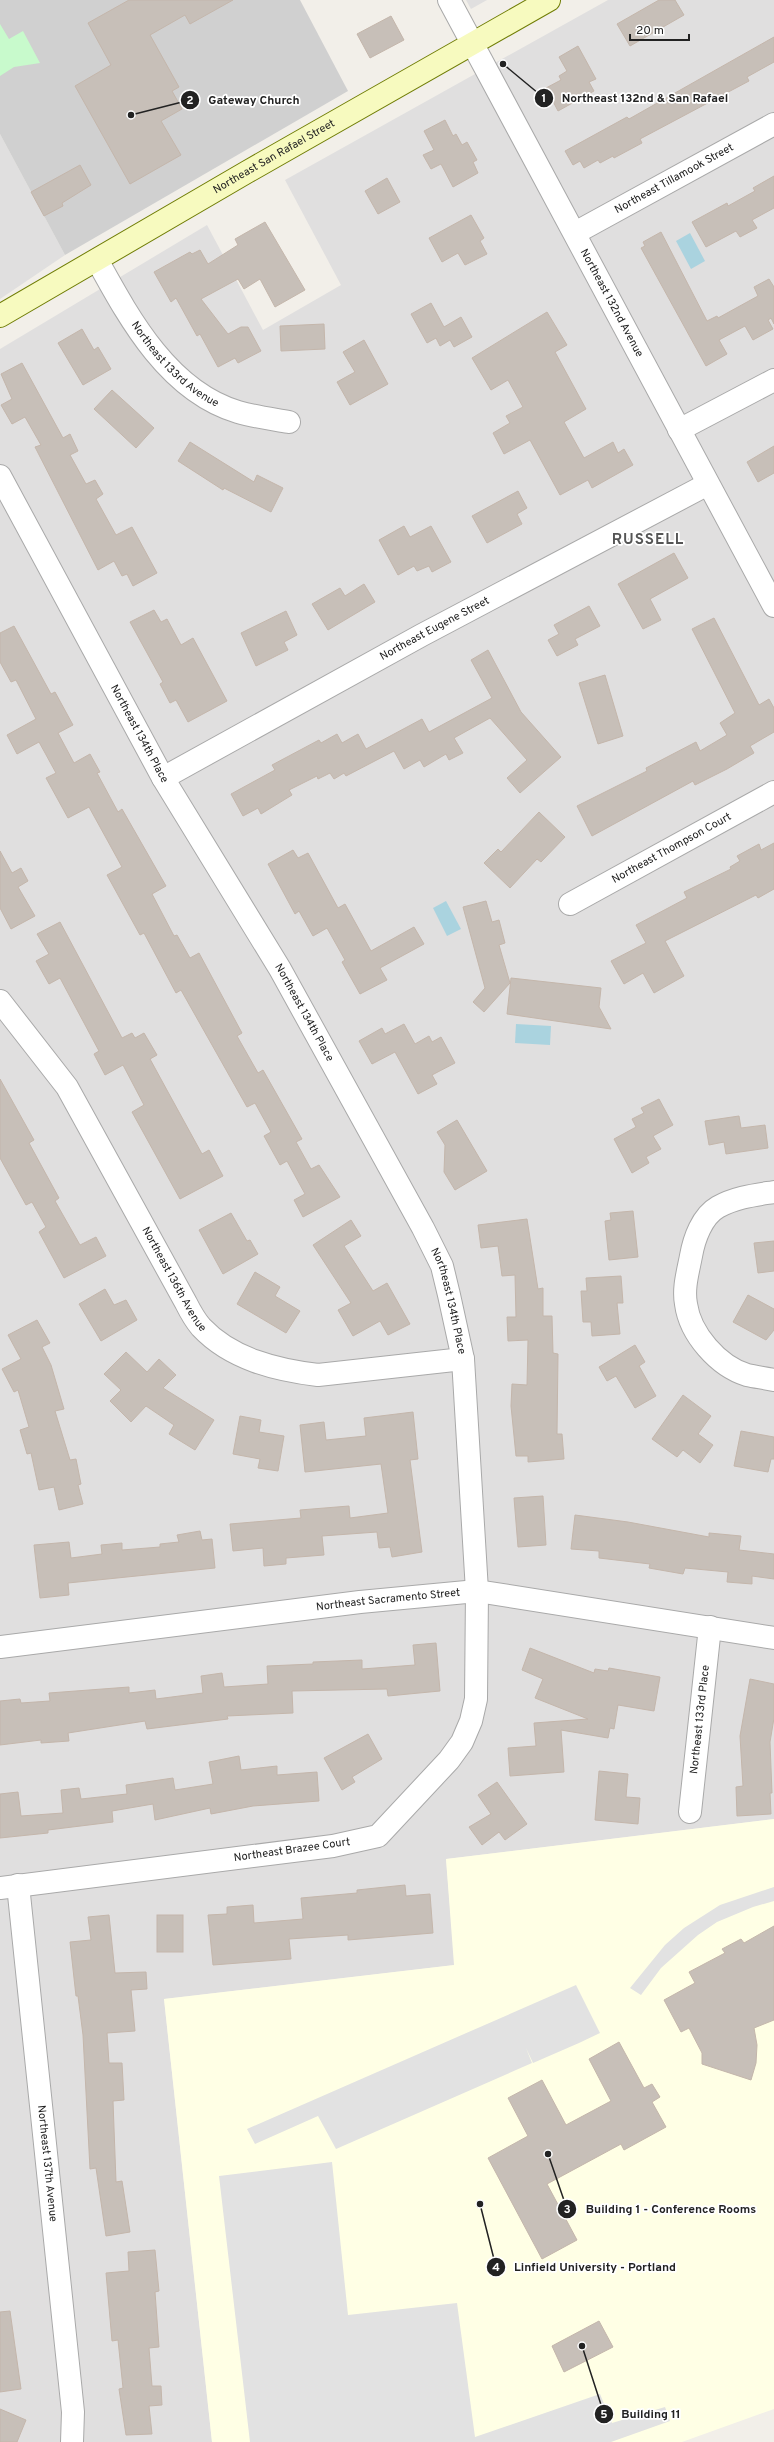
<svg xmlns="http://www.w3.org/2000/svg" width="774" height="2442" viewBox="0 0 774 2442" font-family="Overpass,sans-serif">
	<rect width="100%" height="100%" fill="#f2efe9"/>
	<g fill="#e0dfdf">
		<polygon points="466,0 487,0 471,9"/>
		<polygon points="608,0 774,0 774,1819 446,1859 455,1965 164,1999 212,2442 0,2442 0,349 207,225 263,330 341,285 285,180"/>
		<polygon points="0,134 65,255 0,299"/>
	</g>
	<polygon fill="#ffffe5" points="774,1819 774,2409 682,2442 212,2442 164,1999 454,1965 446,1859"/>
	<polygon fill="#d0d0d0" points="0,0 300,0 348,91 65,255 0,134"/>
	<polygon fill="#c8facc" points="0,24 9,39 23,31 40,63 14,67 0,76"/>
	<g fill="#e2e2e2">
		<polygon points="774,1887 774,1901 753,1907 717,1922 698,1935 661,1968 641,1995 630,1988 665,1945 684,1928 720,1905"/>
		<polygon points="576,1985 600,2033 579,2043 533,2063 526,2048 532,2063 336,2149 318,2116 255,2144 247,2129"/>
		<polygon points="332,2162 348,2315 457,2303 475,2437 600,2394 612,2423 665,2407 670,2421 611,2442 250,2442 219,2176"/>
	</g>
	<g fill="#aad3df">
		<polygon points="690,233 705,261 691,269 676,241"/>
		<polygon points="446,901 461,929 447,936 433,908"/>
		<polygon points="516,1024 551,1026 550,1045 515,1043"/>
	</g>
	<g fill="#c7bfb8" stroke="#c4b6ab">
		<polygon points="129,0 233,0 190,24 185,15 150,35 179,87 172,91 182,109 161,121 181,155 130,184 75,86 111,65 88,23"/>
		<polygon points="659,0 675,0 684,15 630,46 617,24"/>
		<polygon points="391,16 404,40 370,58 357,34"/>
		<polygon points="774,37 774,62 747,77 749,81 640,139 642,143 614,158 613,156 600,163 598,160 584,168 580,161 573,165 565,151 627,117 629,119"/>
		<polygon points="578,46 596,79 589,82 594,91 558,111 546,88 561,80 559,76 567,71 559,57"/>
		<polygon points="445,120 453,136 456,134 462,145 467,142 477,160 473,162 478,173 453,187 441,164 431,169 423,155 434,150 424,131"/>
		<polygon points="80,165 91,185 62,203 63,206 44,216 31,192"/>
		<polygon points="774,176 774,208 752,220 757,228 740,237 736,231 706,247 692,222 727,203 728,206 755,191 753,188"/>
		<polygon points="387,178 400,202 378,214 365,191"/>
		<polygon points="471,215 484,238 480,241 487,254 465,265 458,253 442,262 429,238"/>
		<polygon points="265,222 305,290 275,307 260,279 244,289 238,279 201,299 228,334 241,327 248,327 261,351 238,363 235,358 218,367 200,334 197,336 176,298 171,302 154,272 190,252 192,254 200,250 208,264 238,245 235,239"/>
		<polygon points="661,232 707,321 717,316 718,318 758,296 754,287 769,279 774,287 774,324 771,318 768,320 773,329 753,340 745,326 719,340 727,354 706,366 641,248 645,246 643,242"/>
		<polygon points="431,303 444,327 461,317 472,337 454,347 450,340 440,346 436,338 427,343 411,314"/>
		<polygon points="547,312 567,345 555,352 586,409 564,422 584,458 613,442 618,453 624,449 633,465 592,488 588,480 560,495 530,440 504,454 493,433 510,423 506,416 523,407 508,380 491,390 472,358"/>
		<polygon points="324,324 325,349 281,351 280,326"/>
		<polygon points="82,329 94,350 98,347 111,369 83,385 58,343"/>
		<polygon points="364,340 388,384 350,405 337,382 355,372 343,352"/>
		<polygon points="22,363 63,438 70,434 78,451 70,455 86,484 95,480 103,494 96,499 116,535 132,527 157,573 133,586 127,574 122,576 114,561 98,570 35,447 41,445 25,417 12,424 1,405 12,399 1,374"/>
		<polygon points="112,390 154,428 136,448 94,409"/>
		<polygon points="190,442 254,482 257,475 283,488 271,512 224,488 223,490 178,461"/>
		<polygon points="774,446 774,473 758,482 747,462"/>
		<polygon points="518,491 527,508 517,514 522,524 487,543 472,516"/>
		<polygon points="404,526 410,537 431,526 451,562 432,572 429,566 417,571 414,566 398,575 379,540"/>
		<polygon points="674,553 688,578 650,599 661,620 643,629 618,584"/>
		<polygon points="364,584 375,602 328,630 312,604 340,588 345,596"/>
		<polygon points="589,606 600,626 575,639 578,645 557,656 548,640 559,634 554,625"/>
		<polygon points="154,610 161,622 167,619 181,645 193,638 227,701 188,722 176,700 170,703 160,684 163,682 130,622"/>
		<polygon points="286,611 297,635 284,642 288,650 256,666 241,633"/>
		<polygon points="714,618 759,705 769,699 774,708 774,732 750,746 754,753 727,769 695,785 693,781 592,836 577,806 647,771 646,768 696,742 700,751 727,735 720,723 735,713 692,629"/>
		<polygon points="14,626 51,694 55,692 73,725 58,733 74,763 90,754 100,772 97,773 118,812 122,809 166,886 152,894 174,936 177,935 190,958 199,953 242,1033 237,1036 258,1073 263,1070 302,1139 296,1142 311,1169 319,1165 340,1197 303,1217 294,1200 305,1194 287,1161 280,1165 264,1136 271,1132 255,1103 247,1107 181,990 176,993 144,933 140,935 107,875 122,867 89,807 68,818 46,778 56,773 39,742 17,754 7,735 36,719 16,680 11,682 0,662 0,633"/>
		<polygon points="488,650 521,712 561,757 520,793 507,778 527,760 490,718 454,738 463,753 449,760 446,754 424,767 420,760 404,769 394,751 346,776 344,773 334,779 330,773 318,779 317,776 289,790 292,795 261,814 258,808 243,816 231,794 275,770 272,765 319,740 321,743 337,734 342,743 358,734 366,749 422,719 429,732 492,698 471,660"/>
		<polygon points="605,675 623,736 598,744 579,683"/>
		<polygon points="539,812 565,837 541,862 537,859 510,888 484,863 498,849 501,852"/>
		<polygon points="774,843 774,889 758,898 756,895 665,941 684,976 654,993 643,973 624,984 611,961 646,943 636,925 687,898 684,892 731,869 730,867 740,861 737,856 759,844 761,850"/>
		<polygon points="293,850 298,858 308,853 338,908 345,904 371,951 414,927 424,944 380,968 387,980 360,994 342,962 345,960 327,928 313,936 299,911 295,914 268,864"/>
		<polygon points="0,851 12,873 21,868 28,881 18,887 35,916 11,929 0,908"/>
		<polygon points="486,901 492,922 499,920 505,943 499,945 510,983 484,1012 473,1002 485,988 463,907"/>
		<polygon points="60,922 122,1038 132,1033 135,1038 144,1033 157,1055 150,1059 168,1092 202,1154 209,1150 223,1176 180,1199 132,1112 144,1105 123,1065 105,1075 94,1054 99,1051 60,978 49,984 36,961 49,954 37,934"/>
		<polygon points="511,978 601,988 599,1007 611,1029 507,1014"/>
		<polygon points="404,1024 415,1044 429,1036 432,1042 441,1037 455,1063 432,1075 437,1084 418,1094 395,1052 372,1064 359,1041 382,1028 385,1034"/>
		<polygon points="0,1079 34,1140 29,1143 59,1198 55,1201 80,1245 96,1237 106,1256 64,1278 39,1232 46,1227 32,1202 26,1205 0,1158"/>
		<polygon points="659,1099 673,1125 653,1136 661,1149 646,1157 649,1163 632,1173 614,1139 636,1127 632,1119 644,1113 641,1108"/>
		<polygon points="739,1116 741,1128 765,1125 768,1148 726,1154 724,1142 709,1145 705,1121"/>
		<polygon points="457,1120 487,1171 455,1190 444,1172 445,1145 437,1132"/>
		<polygon points="633,1211 638,1257 609,1260 605,1221 611,1220 610,1213"/>
		<polygon points="231,1213 247,1241 250,1240 258,1254 223,1274 199,1230"/>
		<polygon points="527,1219 538,1289 543,1288 543,1316 552,1316 553,1353 558,1354 557,1434 562,1434 564,1459 528,1462 528,1456 516,1456 511,1406 512,1384 527,1385 528,1340 508,1341 507,1317 516,1317 515,1275 502,1276 498,1246 481,1248 478,1225"/>
		<polygon points="351,1220 361,1236 344,1246 373,1291 387,1283 410,1324 388,1335 380,1321 353,1336 338,1310 351,1303 313,1245"/>
		<polygon points="774,1241 774,1271 758,1273 754,1243"/>
		<polygon points="255,1272 280,1287 275,1296 300,1311 286,1333 237,1304"/>
		<polygon points="621,1276 623,1303 617,1303 620,1334 592,1336 591,1322 583,1322 581,1291 587,1291 586,1278"/>
		<polygon points="105,1289 114,1305 126,1300 137,1320 101,1341 79,1304"/>
		<polygon points="748,1295 774,1309 774,1330 766,1340 733,1322"/>
		<polygon points="37,1320 50,1343 42,1347 51,1365 64,1409 55,1411 70,1460 76,1459 81,1484 78,1485 83,1504 59,1510 54,1487 39,1490 31,1453 27,1454 20,1430 29,1427 18,1390 14,1392 2,1369 21,1359 8,1335"/>
		<polygon points="635,1345 645,1362 639,1366 656,1396 635,1408 616,1376 607,1381 599,1367"/>
		<polygon points="126,1352 147,1372 159,1359 176,1375 163,1388 214,1420 195,1450 169,1434 174,1425 146,1406 131,1422 110,1401 121,1390 104,1374"/>
		<polygon points="683,1395 711,1416 698,1434 713,1445 700,1463 683,1450 677,1457 652,1439"/>
		<polygon points="413,1412 418,1459 410,1460 422,1552 392,1557 390,1547 379,1548 377,1532 322,1536 324,1555 286,1558 286,1564 264,1566 263,1548 233,1551 230,1524 301,1518 300,1510 349,1506 350,1518 388,1513 381,1464 305,1472 300,1425 324,1422 326,1440 366,1436 364,1418"/>
		<polygon points="240,1416 261,1420 259,1432 284,1436 278,1471 258,1468 260,1459 233,1454"/>
		<polygon points="741,1431 774,1437 774,1459 771,1459 768,1472 734,1466"/>
		<polygon points="543,1496 546,1545 518,1547 514,1498"/>
		<polygon points="575,1515 628,1522 709,1537 709,1533 741,1536 739,1550 774,1554 774,1579 752,1576 752,1584 727,1582 728,1572 685,1568 683,1574 649,1568 650,1564 599,1558 599,1551 571,1549"/>
		<polygon points="200,1531 202,1540 212,1539 215,1568 68,1583 69,1595 40,1598 34,1545 69,1542 71,1558 102,1554 101,1545 122,1543 122,1550 160,1547 160,1544 179,1542 177,1535"/>
		<polygon points="436,1643 440,1691 388,1696 387,1689 292,1691 293,1713 227,1716 228,1719 147,1729 145,1721 68,1733 69,1741 41,1743 41,1740 0,1745 0,1701 20,1699 21,1703 50,1701 49,1693 129,1687 129,1693 155,1690 156,1699 203,1693 201,1676 222,1673 224,1687 268,1684 267,1666 313,1664 313,1662 362,1660 362,1669 415,1665 413,1645"/>
		<polygon points="530,1648 594,1673 595,1669 608,1671 609,1668 660,1677 654,1711 618,1705 614,1729 610,1728 608,1738 561,1730 564,1772 510,1776 508,1748 536,1746 534,1723 588,1719 535,1698 543,1679 522,1670"/>
		<polygon points="750,1679 774,1684 774,1718 770,1742 772,1793 770,1793 771,1814 737,1816 736,1787 743,1786 740,1736"/>
		<polygon points="368,1734 382,1759 352,1777 355,1782 342,1790 324,1758"/>
		<polygon points="239,1756 241,1770 277,1766 277,1775 317,1772 319,1801 253,1806 211,1814 210,1808 155,1820 153,1804 112,1811 113,1822 48,1830 48,1833 0,1838 0,1794 18,1792 21,1816 63,1813 61,1790 79,1788 81,1799 127,1794 126,1785 173,1778 175,1790 213,1784 209,1762"/>
		<polygon points="599,1771 628,1774 626,1797 640,1798 638,1824 595,1820"/>
		<polygon points="497,1782 527,1824 505,1840 499,1832 482,1845 469,1827 491,1814 478,1795"/>
		<polygon points="405,1885 406,1896 430,1894 433,1933 348,1940 348,1935 289,1939 291,1959 213,1965 208,1915 227,1914 227,1907 253,1905 254,1923 303,1919 301,1898 357,1893 357,1890"/>
		<polygon points="109,1915 115,1973 146,1972 147,1989 131,1990 135,2031 107,2033 109,2063 122,2063 124,2100 113,2101 116,2182 122,2181 130,2232 106,2236 96,2168 90,2169 83,2035 78,1996 76,1996 70,1942 91,1940 88,1917"/>
		<rect x="157" y="1915" width="26" height="37"/>
		<polygon points="774,1926 774,2020 754,2028 757,2045 756,2063 751,2080 702,2064 702,2053 689,2028 681,2032 664,2000 695,1983 689,1972 725,1953 722,1949 741,1939 744,1943"/>
		<polygon points="619,2042 644,2088 652,2084 660,2097 652,2102 666,2127 624,2150 621,2144 547,2184 577,2240 542,2259 488,2158 528,2136 508,2098 542,2080 566,2125 611,2101 589,2059"/>
		<polygon points="155,2250 159,2291 155,2292 159,2347 149,2348 152,2386 161,2386 162,2405 149,2406 152,2434 126,2435 119,2389 123,2388 118,2340 112,2341 106,2273 129,2271 128,2252"/>
		<polygon points="10,2311 21,2389 0,2392 0,2312"/>
		<polygon points="599,2321 613,2347 564,2372 552,2346"/>
		<polygon points="0,2409 26,2420 17,2442 0,2442"/>
	</g>
	<g fill="none" stroke-linecap="round" stroke-linejoin="round">
		<g stroke="#a9a9a9" stroke-width="24">
			<g id="street">
				<path id="s1" d="M449,0L774,606"/>
				<path id="s2" d="M575,233L774,124"/>
				<path id="s3" d="M97,260C129,318 168,391 238,412C255,417 272,419 289,422"/>
				<polyline points="679,430 774,380"/>
				<path id="s4" d="M0,476L163,778L280,969L423,1228L442,1266L449,1295L463,1359L477,1591L476,1699L471,1721L462,1742L449,1760L378,1836L333,1846L0,1888"/>
				<path id="s5" d="M163,778L422,635L708,484"/>
				<path id="s6" d="M570,904L774,792"/>
				<path id="s7" d="M0,1001L67,1087L186,1303C190,1311 195,1320 201,1327C231,1359 276,1370 318,1375L463,1359"/>
				<path d="M774,1192C755,1195 736,1197 718,1207C702,1216 694,1239 691,1256C688,1272 683,1288 686,1304C690,1334 718,1366 747,1375C756,1377 765,1378 774,1380"/>
				<path id="s8" d="M0,1647L360,1602L477,1591L774,1638"/>
				<path id="s9" d="M690,1812L710,1627"/>
				<path id="s10" d="M18,1885L73,2412L72,2442"/>
			</g>
		</g>
		<g stroke="#707d05" stroke-width="24">
			<g id="secondary">
				<path id="s11" d="M0,316L247,172L549,0"/>
			</g>
		</g>
		<use href="#street" stroke="#fff" stroke-width="22"/>
		<use href="#secondary" stroke="#f7fabf" stroke-width="22"/>
	</g>
	<g text-anchor="middle" dominant-baseline="central" stroke-width="3.5" stroke-linejoin="round" paint-order="stroke">
		<g font-size="11" fill="#222" stroke="#fff">
			<text stroke="none"><textPath href="#s11" startOffset="317">Northeast San Rafael Street</textPath></text>
			<text stroke="none"><textPath href="#s2" startOffset="113">Northeast Tillamook Street</textPath></text>
			<text stroke="none"><textPath href="#s1" startOffset="344">Northeast 132nd Avenue</textPath></text>
			<text stroke="none"><textPath href="#s3" startOffset="132">Northeast 133rd Avenue</textPath></text>
			<text stroke="none"><textPath href="#s5" startOffset="310">Northeast Eugene Street</textPath></text>
			<text stroke="none"><textPath href="#s4" startOffset="293">Northeast 134th Place</textPath></text>
			<text stroke="none"><textPath href="#s6" startOffset="116">Northeast Thompson Court</textPath></text>
			<text stroke="none"><textPath href="#s4" startOffset="617">Northeast 134th Place</textPath></text>
			<text stroke="none"><textPath href="#s7" startOffset="329">Northeast 136th Avenue</textPath></text>
			<text stroke="none"><textPath href="#s4" startOffset="941">Northeast 134th Place</textPath></text>
			<text stroke="none"><textPath href="#s8" startOffset="391">Northeast Sacramento Street</textPath></text>
			<text stroke="none"><textPath href="#s9" startOffset="93">Northeast 133rd Place</textPath></text>
			<text transform="translate(292 1850) rotate(-8)">Northeast Brazee Court</text>
			<text stroke="none"><textPath href="#s10" startOffset="280">Northeast 137th Avenue</textPath></text>
		</g>
		<g font-size="15" font-weight="bold" letter-spacing="1" fill="#555" stroke="#fff">
			<text x="648" y="540">RUSSELL</text>
		</g>
	</g>
	<path fill="none" stroke="#222" stroke-width="1.5" d="M503 64L544 98M131 115L190 100M548 2154L567 2209M480 2204L496 2267M582 2346L604 2414"/>
	<g fill="#222" stroke="#fff" stroke-width="1.5">
		<circle cx="503" cy="64" r="4"/>
		<circle cx="131" cy="115" r="4"/>
		<circle cx="548" cy="2154" r="4"/>
		<circle cx="480" cy="2204" r="4"/>
		<circle cx="582" cy="2346" r="4"/>
		<circle cx="544" cy="98" r="10"/>
		<circle cx="190" cy="100" r="10"/>
		<circle cx="567" cy="2209" r="10"/>
		<circle cx="496" cy="2267" r="10"/>
		<circle cx="604" cy="2414" r="10"/>
	</g>
	<g font-size="12" text-anchor="middle" font-weight="bold" fill="#fff">
		<text x="544" y="102">1</text>
		<text x="190" y="104">2</text>
		<text x="567" y="2213">3</text>
		<text x="496" y="2271">4</text>
		<text x="604" y="2418">5</text>
	</g>
	<g font-size="12" text-anchor="middle" font-weight="bold" fill="#222" stroke="#fff" stroke-width="3.5" stroke-linejoin="round" paint-order="stroke">
		<text x="645" y="102">Northeast 132nd &amp; San Rafael</text>
		<text x="254" y="104">Gateway Church</text>
		<text x="671" y="2213">Building 1 - Conference Rooms</text>
		<text x="595" y="2271">Linfield University - Portland</text>
		<text x="651" y="2418">Building 11</text>
	</g>
	<path d="M630 34v6h59v-6" fill="none" stroke="#222222" stroke-width="2"/>
	<text x="636" y="34" font-size="12" fill="#222222" stroke="#ffffff" stroke-width="3" paint-order="stroke">20 m</text>
</svg>
